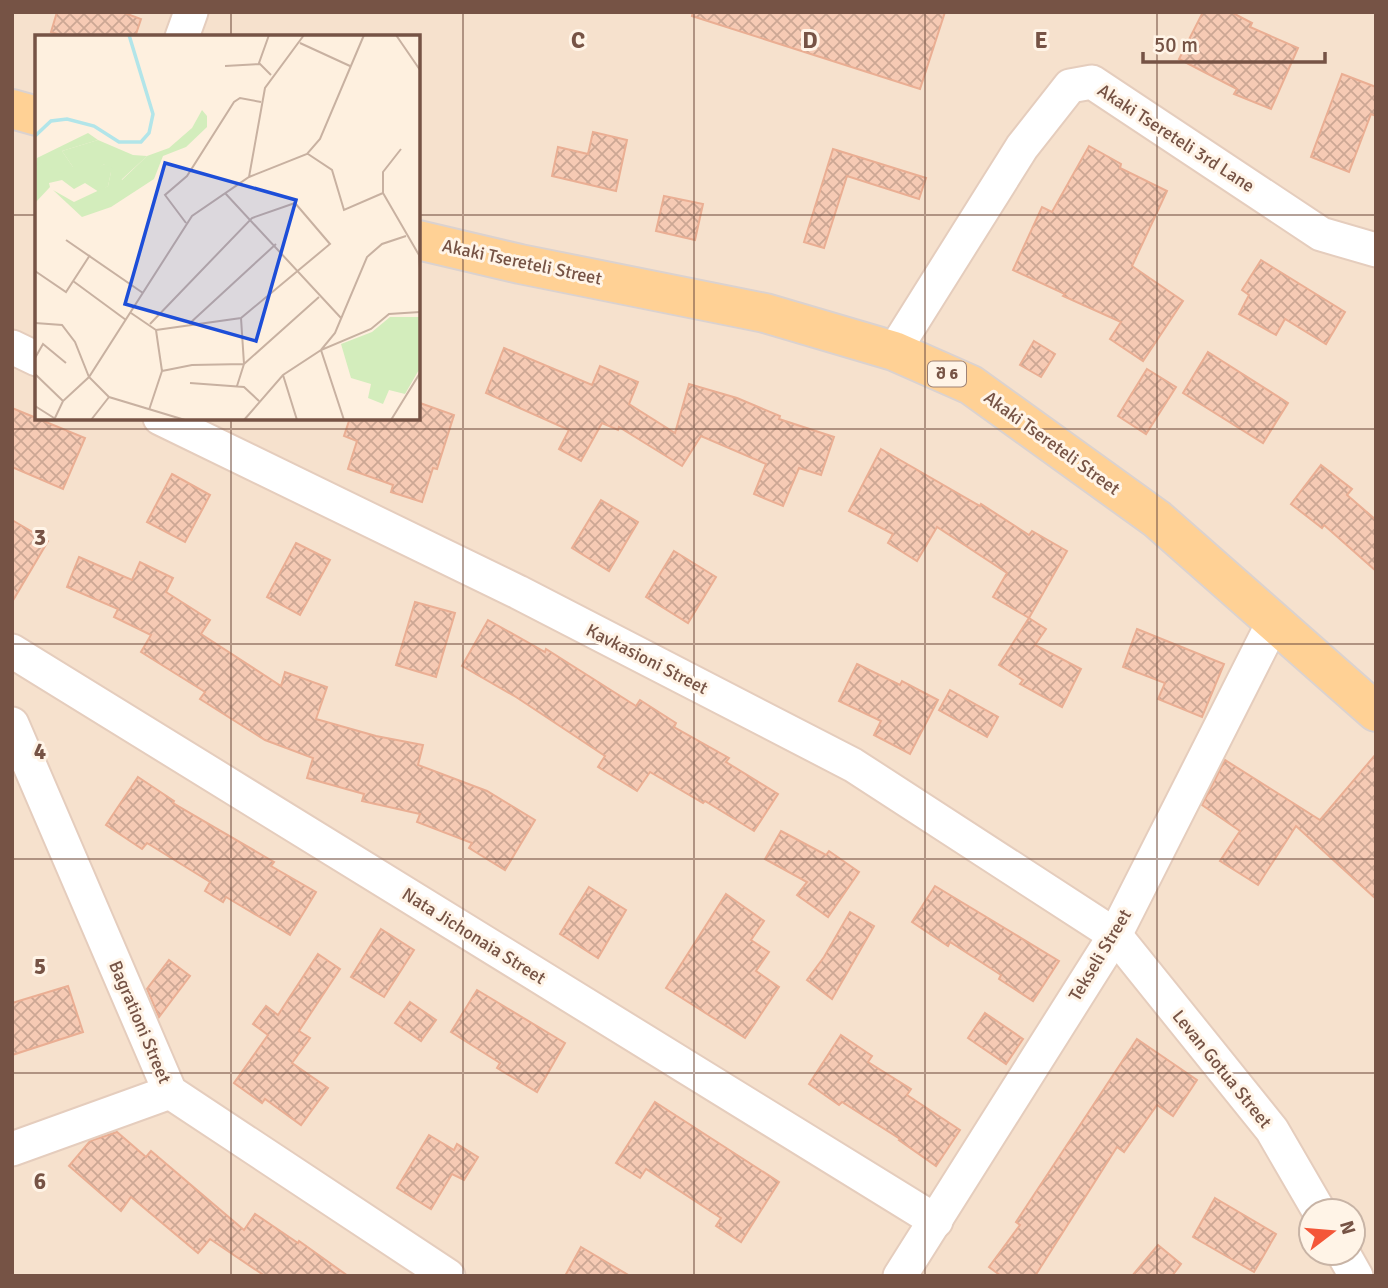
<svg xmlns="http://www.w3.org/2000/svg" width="1388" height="1288" viewBox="0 0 1388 1288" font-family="Signika,'Noto Sans Georgian',sans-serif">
	<defs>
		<pattern id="building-cross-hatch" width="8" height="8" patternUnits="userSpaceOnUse" patternTransform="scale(1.75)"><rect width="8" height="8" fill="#f6cab4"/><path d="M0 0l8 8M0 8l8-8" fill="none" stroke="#cca794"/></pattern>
	</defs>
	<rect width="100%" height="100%" fill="#fef0df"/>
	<path fill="#f6e1cd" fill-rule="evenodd" d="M12,12H1376V1276H12ZM37,37H418V418H37ZM1311,1211H1353V1253H1311Z"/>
	<g fill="url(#building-cross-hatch)" stroke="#eaae93" stroke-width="2">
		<polygon points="57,12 122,12 141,19 135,37 66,37 51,32"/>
		<polygon points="693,12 945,12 920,89 692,16"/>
		<polygon points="1203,12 1231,12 1252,23 1250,27 1298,48 1271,109 1234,94 1237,89 1179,59"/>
		<polygon points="1342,74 1376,87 1376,116 1371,114 1349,172 1311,157"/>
		<polygon points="593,132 627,140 616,191 552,176 558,147 588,154"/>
		<polygon points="1089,146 1121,164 1120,168 1167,191 1132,266 1183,301 1143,361 1110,339 1121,322 1063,296 1065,294 1013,270 1042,207 1052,212"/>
		<polygon points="833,149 926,178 919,199 847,176 824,248 804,242"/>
		<polygon points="664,196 703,204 695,240 656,231"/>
		<polygon points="1261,260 1345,312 1326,344 1285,319 1276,335 1239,314 1249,295 1242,290"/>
		<polygon points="1034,341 1055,354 1041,377 1020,365"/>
		<polygon points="504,348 592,385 600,366 638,382 629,404 675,433 689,384 737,398 780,416 779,419 834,437 821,475 799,468 783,506 754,494 766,464 701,436 682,466 619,427 618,430 602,423 581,461 559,449 569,430 486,393"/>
		<polygon points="1208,352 1288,403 1263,443 1183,393"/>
		<polygon points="1147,369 1176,387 1146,434 1118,416"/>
		<polygon points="420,403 454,415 437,469 433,468 422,502 391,492 393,485 348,469 357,441 344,436 350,418 418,418"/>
		<polygon points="12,408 85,438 63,489 12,467"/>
		<polygon points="881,449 980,506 981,504 1029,535 1032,531 1067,551 1029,618 993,597 1007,573 937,527 917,561 888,543 893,534 849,511"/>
		<polygon points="1321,465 1352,489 1347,495 1376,520 1376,571 1324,525 1322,528 1291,504"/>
		<polygon points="172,474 210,495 185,542 147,522"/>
		<polygon points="601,500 638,522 609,571 572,548"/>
		<polygon points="12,520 48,541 12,602"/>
		<polygon points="296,543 330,560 300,615 267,597"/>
		<polygon points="674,551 716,577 688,623 646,597"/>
		<polygon points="79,557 132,580 140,562 173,578 166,592 210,620 201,634 281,686 285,672 327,687 316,719 376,736 423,745 418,765 487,791 535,820 505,870 469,848 472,843 417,822 420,814 362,801 364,794 307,778 313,758 265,740 200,699 205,692 141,652 151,635 114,617 118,609 67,587"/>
		<polygon points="415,602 455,613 436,677 396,665"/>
		<polygon points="1029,618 1046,629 1035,645 1081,669 1062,707 1020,684 1023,680 999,665"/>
		<polygon points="488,620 545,652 546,649 636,706 640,700 676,723 674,727 729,758 726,762 778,794 754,831 705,801 703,803 650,772 637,791 598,767 605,756 516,697 462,666"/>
		<polygon points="1137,629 1224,664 1202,717 1158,699 1165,683 1123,667"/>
		<polygon points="857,664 900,685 902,681 938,700 910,754 874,735 881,721 839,701"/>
		<polygon points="950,690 998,717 987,737 939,710"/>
		<polygon points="1376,754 1376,899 1296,826 1258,885 1220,861 1240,831 1202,805 1225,760 1320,820"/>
		<polygon points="138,777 174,801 173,803 274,862 271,866 316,892 290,935 226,897 223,902 205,891 210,882 147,843 142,849 106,825"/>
		<polygon points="781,831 826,855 829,851 859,872 828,917 797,895 807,882 765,859"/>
		<polygon points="935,886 1059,961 1033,1001 999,979 1001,975 950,942 948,946 912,922"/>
		<polygon points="589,887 626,910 598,958 560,934"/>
		<polygon points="726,894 764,921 751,940 769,952 756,971 779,987 745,1038 666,988"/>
		<polygon points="850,912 874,926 832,999 807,980 824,957"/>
		<polygon points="381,929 414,950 384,997 351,977"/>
		<polygon points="318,954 340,969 299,1031 310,1038 292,1063 328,1088 301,1125 265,1099 262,1103 234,1083 268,1035 253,1024 266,1006 278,1015"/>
		<polygon points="169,960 190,976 159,1017 147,989"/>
		<polygon points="68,986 83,1032 12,1055 12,1003"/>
		<polygon points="477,990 565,1043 537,1092 497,1068 500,1063 451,1032"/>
		<polygon points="410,1002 436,1020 421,1041 395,1023"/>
		<polygon points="985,1013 1023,1039 1006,1064 968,1038"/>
		<polygon points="841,1035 872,1056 868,1062 911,1089 907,1095 960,1130 936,1166 899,1140 900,1139 842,1102 839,1105 809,1084"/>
		<polygon points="1137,1039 1197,1080 1173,1116 1157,1105 1124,1152 1117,1147 1035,1276 1001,1276 989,1267 1020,1225 1016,1222"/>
		<polygon points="655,1102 779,1182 741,1242 716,1226 721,1218 646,1169 640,1178 616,1163"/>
		<polygon points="117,1132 146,1157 151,1151 244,1230 255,1214 298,1243 299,1241 348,1276 265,1276 210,1239 198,1253 131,1197 121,1211 69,1166 90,1141"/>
		<polygon points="429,1135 454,1150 457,1144 478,1157 464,1180 452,1174 431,1209 397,1188"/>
		<polygon points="1215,1198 1276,1234 1254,1272 1193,1237"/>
		<polygon points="1158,1245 1181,1264 1172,1276 1132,1276"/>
		<polygon points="581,1247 630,1276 565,1276"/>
	</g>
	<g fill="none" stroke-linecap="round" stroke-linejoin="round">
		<g stroke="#e5cdbd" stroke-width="37">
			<g id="minor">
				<polyline points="182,37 191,12"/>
				<polyline points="12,347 37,359"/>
				<polyline points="894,351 1022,147 1070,86 1092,82 1321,234 1376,250"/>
				<polyline points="160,418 518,592 853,765 1115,935 1272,1130 1319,1211"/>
				<polyline points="12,651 936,1221"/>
				<polyline points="12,724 170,1092 448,1276"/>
				<polyline points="12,1149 170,1092"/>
				<polyline points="1343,1253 1356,1276"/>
				<polyline points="900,1276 1115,935 1274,621"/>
			</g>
		</g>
		<g stroke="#dbd2cf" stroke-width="42">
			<g id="major">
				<polyline points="12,109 37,116"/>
				<polyline points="418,240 520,264 765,313 894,351 971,385 1157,519 1376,712"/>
			</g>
		</g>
		<use href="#minor" stroke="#fff" stroke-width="33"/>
		<use href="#major" stroke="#ffd195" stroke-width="38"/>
	</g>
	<path fill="none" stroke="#765345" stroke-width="2" stroke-opacity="0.55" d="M231,12V37M463,12V1276M694,12V1276M925,12V1276M1157,12V1276M12,215H37M418,215H1376M231,418V1276M12,429H1376M12,644H1376M12,859H1376M12,1073H1376"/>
	<g text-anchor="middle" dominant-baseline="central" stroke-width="6" stroke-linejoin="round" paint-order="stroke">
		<rect fill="#fff4e7" stroke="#9f8376" stroke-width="2" x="928" y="361.5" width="38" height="25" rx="5"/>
		<g font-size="16" font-weight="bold" fill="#765345">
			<text x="947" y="374">შ 6</text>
		</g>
		<g font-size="18" fill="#765345" stroke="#fff4e7">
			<text transform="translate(1176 138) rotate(33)">Akaki Tsereteli 3rd Lane</text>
			<text transform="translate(522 262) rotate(12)">Akaki Tsereteli Street</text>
			<text transform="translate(1052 443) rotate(36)">Akaki Tsereteli Street</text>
			<text transform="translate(647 659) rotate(27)">Kavkasioni Street</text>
			<text transform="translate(474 936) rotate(32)">Nata Jichonaia Street</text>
			<text transform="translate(1100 955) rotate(-59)">Tekseli Street</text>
			<text transform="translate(140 1022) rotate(67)">Bagrationi Street</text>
			<text transform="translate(1222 1069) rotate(51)">Levan Gotua Street</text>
		</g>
	</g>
	<g transform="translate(35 35)">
		<rect width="385" height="385" fill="#fef0df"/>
		<path d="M63,105L98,120L112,121L86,145L69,129L59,137H76L73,151L64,157L50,148L39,154L27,145L14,148L15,152L0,168V134L10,125L38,132L27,116Z" fill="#d3edbc"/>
		<path d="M167,75L172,81V92L151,112L128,121L119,144L76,172L47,182L18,155L39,167L73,151L76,137H56L69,129L82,136L87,145L112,121L134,113L157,93ZM53,98L63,105L27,116L38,132L22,139L10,126L0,134L2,123Z" fill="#d3edbc"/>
		<path d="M355,282H385V333L370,359L354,355L348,369L333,363L336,349L316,343L306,309L337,297Z" fill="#d3edbc"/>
		<path fill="none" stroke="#b2e5e9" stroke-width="3.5" d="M0,101L16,86L32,84L59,91L84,107H106L114,98L118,79L94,0"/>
		<path fill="none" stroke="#c8b1a1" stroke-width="2" d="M234,0L224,28L236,40M361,0L385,35M265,8L315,31M190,31L225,29M366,114L348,137V158L384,220L385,235M273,119L297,135L309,175L348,158M214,142L230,53L269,0M190,158L306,283M151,188L130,160L152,141L199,67L205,63L226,67M31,205L108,258M0,236L31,257L55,220M38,246L91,285M96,278L121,295L123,309L127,336L114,375M0,288L27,290L40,307L54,342L74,362L150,385M115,289L217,183L260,168L295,209L206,283L121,295M154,289L241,209M0,323L8,309L31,328M127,336L157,330L209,329L284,262M0,339L28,366M248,340L262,385M155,348L209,352L224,366M202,351L209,329L206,283M0,371L19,383M19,385L28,366L54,342L157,181L214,142L272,119L285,104L329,0M56,385L74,362M209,385L248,340L286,315L300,298L332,222L347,209L371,201M309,385L286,315L336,294L354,279L385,277M356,385L385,338"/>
		<path fill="#1d4ed8" fill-opacity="0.15" stroke="#1d4ed8" stroke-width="3.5" d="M130,128L261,165L221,306L90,269Z"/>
		<rect width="385" height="385" fill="none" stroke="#765345" stroke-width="3.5"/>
	</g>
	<g font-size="23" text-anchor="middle" font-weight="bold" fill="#765345" stroke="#fff4e7" stroke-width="6" stroke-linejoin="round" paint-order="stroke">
		<text x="578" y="48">C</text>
		<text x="810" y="48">D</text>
		<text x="1041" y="48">E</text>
		<text x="40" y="545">3</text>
		<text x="40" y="759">4</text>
		<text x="40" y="974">5</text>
		<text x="40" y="1189">6</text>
	</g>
	<rect width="1388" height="1288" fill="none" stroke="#765345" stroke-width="28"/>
	<g transform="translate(1332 1232) rotate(74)"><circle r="33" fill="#fff4e7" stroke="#c8b4a6" stroke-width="2"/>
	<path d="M0-5L12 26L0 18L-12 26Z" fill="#f45638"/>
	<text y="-10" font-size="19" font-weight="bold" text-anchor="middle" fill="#765345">N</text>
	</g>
	<path d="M1143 52v10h182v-10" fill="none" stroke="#765345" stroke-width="3.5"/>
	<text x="1154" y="52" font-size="21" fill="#765345" stroke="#fff4e7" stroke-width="5" paint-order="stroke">50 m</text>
</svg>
